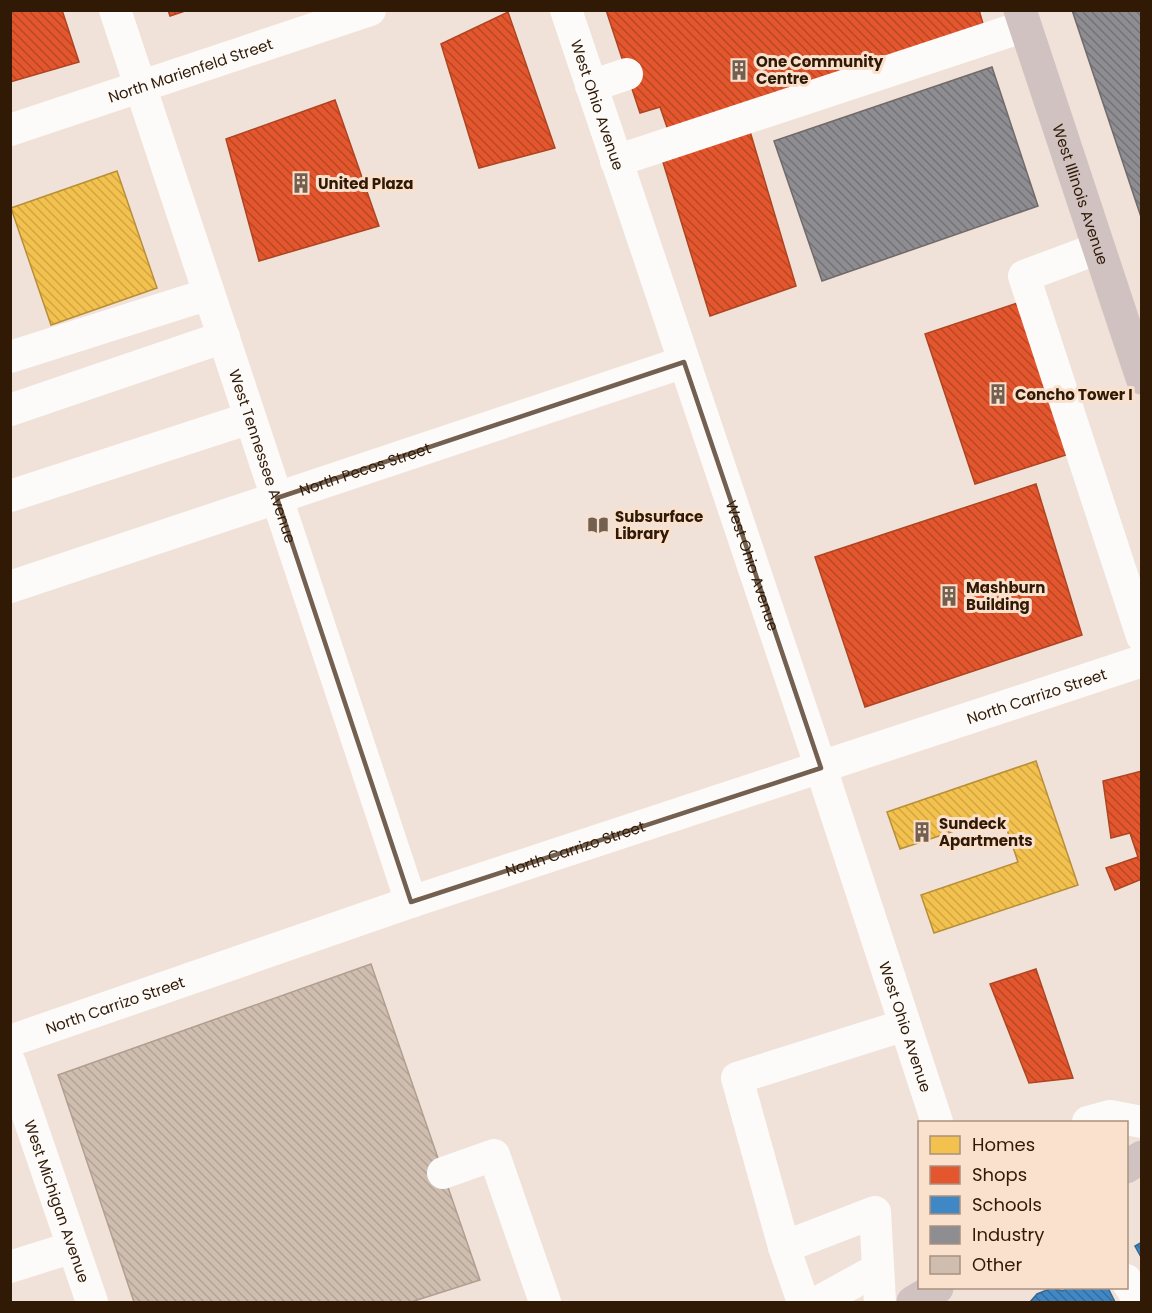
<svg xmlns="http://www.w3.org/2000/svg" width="1152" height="1313" viewBox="0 0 1152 1313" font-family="Poppins,sans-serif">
	<defs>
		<pattern id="homes-back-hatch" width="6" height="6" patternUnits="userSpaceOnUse" patternTransform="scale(1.5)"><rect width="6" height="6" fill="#f2c14e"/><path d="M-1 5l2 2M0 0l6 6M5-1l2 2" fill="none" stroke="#d0a543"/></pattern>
		<pattern id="shops-back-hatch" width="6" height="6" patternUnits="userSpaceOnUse" patternTransform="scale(1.5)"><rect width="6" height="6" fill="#e4572e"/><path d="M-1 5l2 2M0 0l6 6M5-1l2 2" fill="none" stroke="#b94725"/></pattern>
		<pattern id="schools-back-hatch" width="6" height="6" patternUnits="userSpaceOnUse" patternTransform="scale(1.5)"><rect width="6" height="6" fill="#3f88c5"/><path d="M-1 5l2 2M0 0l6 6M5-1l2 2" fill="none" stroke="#356e9e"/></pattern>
		<pattern id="industry-back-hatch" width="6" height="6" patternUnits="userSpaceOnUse" patternTransform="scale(1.5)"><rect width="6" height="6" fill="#8d8d92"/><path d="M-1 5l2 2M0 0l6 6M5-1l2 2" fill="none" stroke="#747275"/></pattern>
		<pattern id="building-back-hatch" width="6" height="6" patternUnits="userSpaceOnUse" patternTransform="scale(1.5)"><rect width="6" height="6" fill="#cfbeb0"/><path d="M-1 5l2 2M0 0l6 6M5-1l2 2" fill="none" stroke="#b2a396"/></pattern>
	</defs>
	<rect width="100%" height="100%" fill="#f0e2d8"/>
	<g fill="url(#homes-back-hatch)" stroke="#b88f38" stroke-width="1.5">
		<polygon points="117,171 157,288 51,325 11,208"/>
		<polygon points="1036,761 1078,885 934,933 921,895 1018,862 1002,815 900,849 887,812"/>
	</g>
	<g fill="url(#shops-back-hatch)" stroke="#ae4522" stroke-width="1.5">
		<polygon points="10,10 62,10 79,62 10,82"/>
		<polygon points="168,10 188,10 170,16"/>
		<polygon points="606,10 979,10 984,27 668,130 660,107 640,113"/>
		<polygon points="508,12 555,148 479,168 441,44"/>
		<polygon points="335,100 379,226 259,261 226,139"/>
		<polygon points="749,128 796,286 710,316 662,159"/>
		<polygon points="1023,301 1069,454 975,484 925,334"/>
		<polygon points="1036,484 1082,635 865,707 815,557"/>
		<polygon points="1142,771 1142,879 1115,890 1106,868 1138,857 1130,833 1111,838 1103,781"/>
		<polygon points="1036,969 1073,1078 1029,1083 990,984"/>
	</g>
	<g fill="url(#schools-back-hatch)" stroke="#3a678c" stroke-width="1.5">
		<polygon points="1142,1242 1142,1259 1135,1246"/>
		<polygon points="1052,1288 1063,1291 1067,1288 1108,1288 1115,1302 1030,1302 1037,1294"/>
	</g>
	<g fill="url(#industry-back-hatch)" stroke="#716a68" stroke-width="1.5">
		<polygon points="1072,10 1142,10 1142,220"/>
		<polygon points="992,67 1038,206 822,281 774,141"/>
	</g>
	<polygon fill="url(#building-back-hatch)" stroke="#b09e90" stroke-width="1.5" points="371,964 480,1280 411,1302 134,1302 58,1075"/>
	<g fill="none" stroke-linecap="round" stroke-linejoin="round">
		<g stroke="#fdfbf9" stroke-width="32">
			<path id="s1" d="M115,10L411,902"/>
			<path id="s2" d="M566,10L821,768L937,1122"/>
			<polyline points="591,86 627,74"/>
			<path id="s3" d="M10,130L370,10"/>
			<polyline points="616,161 1025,26"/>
			<polyline points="1099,248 1024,276 1142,636"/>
			<polyline points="10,357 209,294"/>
			<polyline points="10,410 224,337"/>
			<polyline points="10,496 250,418"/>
			<path id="s4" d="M10,587L684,362"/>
			<path id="s5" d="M10,1041L411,902L1142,661"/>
			<path id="s6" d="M10,1063L92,1302"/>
			<polyline points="1088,1122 1110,1116 1142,1122"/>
			<polyline points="443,1173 494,1155 545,1302"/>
			<polyline points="784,1247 875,1212 880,1302"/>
			<polyline points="10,1267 73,1247"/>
			<polyline points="1126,1280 1134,1292"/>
			<polyline points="803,1302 784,1247 737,1078 905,1025"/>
			<polyline points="818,1302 878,1269"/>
		</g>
		<g stroke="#d0c2c0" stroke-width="33">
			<path id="s7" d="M1020,10L1142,378"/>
			<polyline points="1126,1167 1142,1157"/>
			<polyline points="913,1302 937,1288"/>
		</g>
	</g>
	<path fill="none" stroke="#736050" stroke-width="4.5" stroke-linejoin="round" d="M684,362L821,768L411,902L277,498Z"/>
	<defs>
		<g id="building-bare" transform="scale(1.62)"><path d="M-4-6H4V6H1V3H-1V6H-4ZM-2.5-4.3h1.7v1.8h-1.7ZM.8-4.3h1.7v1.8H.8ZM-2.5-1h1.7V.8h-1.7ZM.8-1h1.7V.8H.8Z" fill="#736050" stroke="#fae1ce" stroke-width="2.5" paint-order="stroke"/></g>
		<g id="library-bare" transform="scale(1.62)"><path d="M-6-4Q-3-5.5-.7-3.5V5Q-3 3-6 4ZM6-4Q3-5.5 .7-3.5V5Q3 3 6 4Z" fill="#736050" stroke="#fae1ce" stroke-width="2.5" paint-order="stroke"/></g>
	</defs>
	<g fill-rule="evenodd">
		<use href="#building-bare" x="739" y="70"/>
		<use href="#building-bare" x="301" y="183"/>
		<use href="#building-bare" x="998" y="394"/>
		<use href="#library-bare" x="598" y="525"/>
		<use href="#building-bare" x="949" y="596"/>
		<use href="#building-bare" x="922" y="832"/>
	</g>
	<g text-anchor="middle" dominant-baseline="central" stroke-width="6" stroke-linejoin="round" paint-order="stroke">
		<g font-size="15" font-weight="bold" fill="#301a06" stroke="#fae1ce" text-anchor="start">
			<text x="756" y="61">One Community<tspan x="756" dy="17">Centre</tspan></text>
			<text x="318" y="183">United Plaza</text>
			<text x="1015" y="394">Concho Tower I</text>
			<text x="615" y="516">Subsurface<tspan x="615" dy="17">Library</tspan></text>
			<text x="966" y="587">Mashburn<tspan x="966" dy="17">Building</tspan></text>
			<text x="939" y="823">Sundeck<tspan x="939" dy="17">Apartments</tspan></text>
		</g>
		<g font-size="15" fill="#301a06" stroke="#fae1ce">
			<text stroke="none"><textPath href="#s3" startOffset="190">North Marienfeld Street</textPath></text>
			<text stroke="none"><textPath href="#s2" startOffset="100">West Ohio Avenue</textPath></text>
			<text stroke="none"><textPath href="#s7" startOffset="194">West Illinois Avenue</textPath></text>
			<text stroke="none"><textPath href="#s1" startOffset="470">West Tennessee Avenue</textPath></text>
			<text stroke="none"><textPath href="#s4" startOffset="374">North Pecos Street</textPath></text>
			<text stroke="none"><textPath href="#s2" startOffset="586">West Ohio Avenue</textPath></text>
			<text stroke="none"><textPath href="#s5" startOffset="1083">North Carrizo Street</textPath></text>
			<text stroke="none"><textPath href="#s5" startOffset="597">North Carrizo Street</textPath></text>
			<text stroke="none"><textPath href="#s5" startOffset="111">North Carrizo Street</textPath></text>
			<text stroke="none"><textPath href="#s2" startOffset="1072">West Ohio Avenue</textPath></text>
			<text stroke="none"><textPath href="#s6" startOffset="146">West Michigan Avenue</textPath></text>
		</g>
	</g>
	<rect width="1152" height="1313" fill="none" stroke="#301a06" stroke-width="24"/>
	<rect x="918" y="1121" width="210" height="168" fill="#fae1ce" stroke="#a9917e" stroke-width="1.5"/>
	<rect x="930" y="1136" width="30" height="18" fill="#f2c14e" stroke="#a9917e" stroke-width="1.5"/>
	<text x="972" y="1151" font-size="18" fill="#301a06">Homes</text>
	<rect x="930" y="1166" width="30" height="18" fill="#e4572e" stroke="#a9917e" stroke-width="1.5"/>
	<text x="972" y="1181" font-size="18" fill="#301a06">Shops</text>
	<rect x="930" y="1196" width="30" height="18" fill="#3f88c5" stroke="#a9917e" stroke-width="1.5"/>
	<text x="972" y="1211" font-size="18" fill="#301a06">Schools</text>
	<rect x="930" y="1226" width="30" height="18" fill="#8d8d92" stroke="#a9917e" stroke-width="1.5"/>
	<text x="972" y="1241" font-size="18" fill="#301a06">Industry</text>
	<rect x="930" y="1256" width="30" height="18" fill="#cfbeb0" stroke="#a9917e" stroke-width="1.5"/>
	<text x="972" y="1271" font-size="18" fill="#301a06">Other</text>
</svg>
